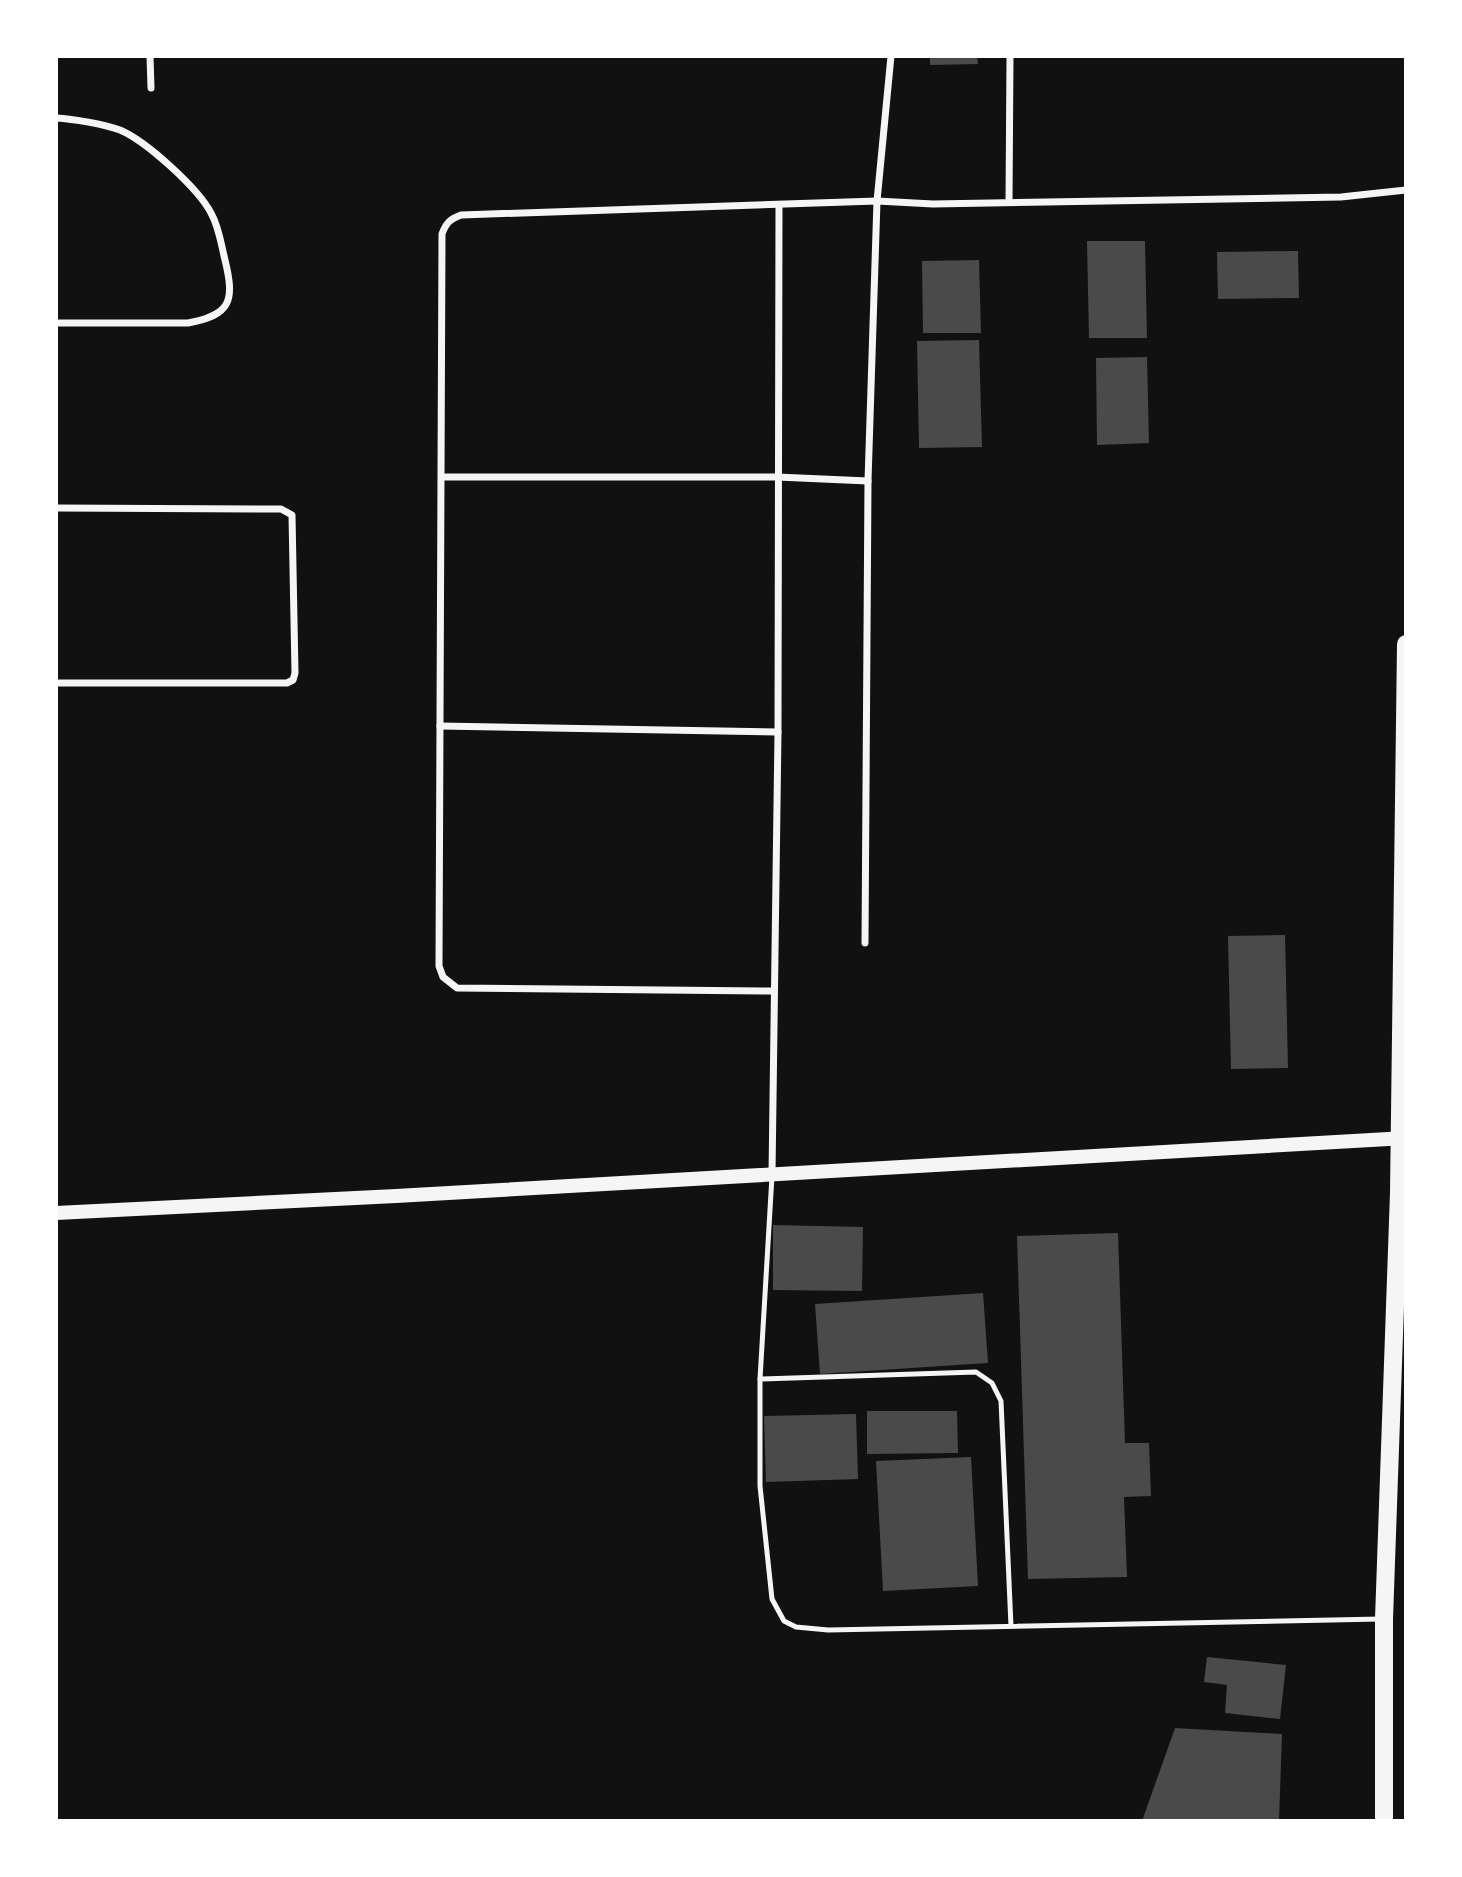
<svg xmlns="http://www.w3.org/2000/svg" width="1462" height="1877" viewBox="0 0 1462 1877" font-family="Lato,sans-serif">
	<rect width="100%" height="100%" fill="#111"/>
	<g fill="#4a4a4a">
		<polygon points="930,56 977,56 978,64 930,65"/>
		<polygon points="1087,241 1145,241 1147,338 1089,338"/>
		<polygon points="1298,251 1299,298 1218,299 1217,252"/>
		<polygon points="979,260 981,333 923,333 922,261"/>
		<polygon points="979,340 982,447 919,448 917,341"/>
		<polygon points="1147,357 1149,443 1097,445 1096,358"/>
		<polygon points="1285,935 1288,1068 1231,1069 1228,936"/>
		<polygon points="773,1225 863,1227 862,1291 773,1290"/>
		<polygon points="1118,1233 1125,1443 1149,1443 1151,1496 1124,1497 1127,1577 1028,1579 1017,1236"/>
		<polygon points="983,1293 988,1363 820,1374 815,1304"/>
		<polygon points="867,1411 957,1411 958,1453 867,1454"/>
		<polygon points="856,1414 858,1479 766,1482 764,1416"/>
		<polygon points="971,1457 978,1586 883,1591 876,1461"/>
		<polygon points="1207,1657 1286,1665 1280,1719 1225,1713 1227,1685 1204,1682"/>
		<polygon points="1175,1728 1282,1734 1279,1821 1142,1821"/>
	</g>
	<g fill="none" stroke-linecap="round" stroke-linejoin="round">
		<g stroke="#f5f5f5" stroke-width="5">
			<polyline points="772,1176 760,1379 760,1486 772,1599 784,1621 796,1627 828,1630 1381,1619"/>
			<polyline points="760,1379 976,1372 992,1383 1001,1401 1011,1626"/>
		</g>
		<g stroke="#f5f5f5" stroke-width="7">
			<polyline points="150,56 151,88"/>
			<path d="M56,118C74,119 103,124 120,130C146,141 198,188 211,213C219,227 221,244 225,260C235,301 231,315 188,323H56"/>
			<polyline points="1009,202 1010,56"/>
			<polyline points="442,477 777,477 868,481"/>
			<polyline points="56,508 281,509 292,515 295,673 293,680 287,683 56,683"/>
			<polyline points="440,726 778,732"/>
			<polyline points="865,943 868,481 877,201 891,56"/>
			<path d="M774,991L457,988L443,977L439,966L442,234C446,223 450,219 461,215L877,201L933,204L1341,197L1406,190"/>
			<polyline points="772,1174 778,732 779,205"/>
		</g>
		<polyline stroke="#f5f5f5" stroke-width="14" points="56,1213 396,1196 1406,1138"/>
		<polyline stroke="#f5f5f5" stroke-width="18" points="1384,1821 1384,1619 1399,1193 1406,644"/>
	</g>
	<rect width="1462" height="1877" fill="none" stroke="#ffffff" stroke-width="116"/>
</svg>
